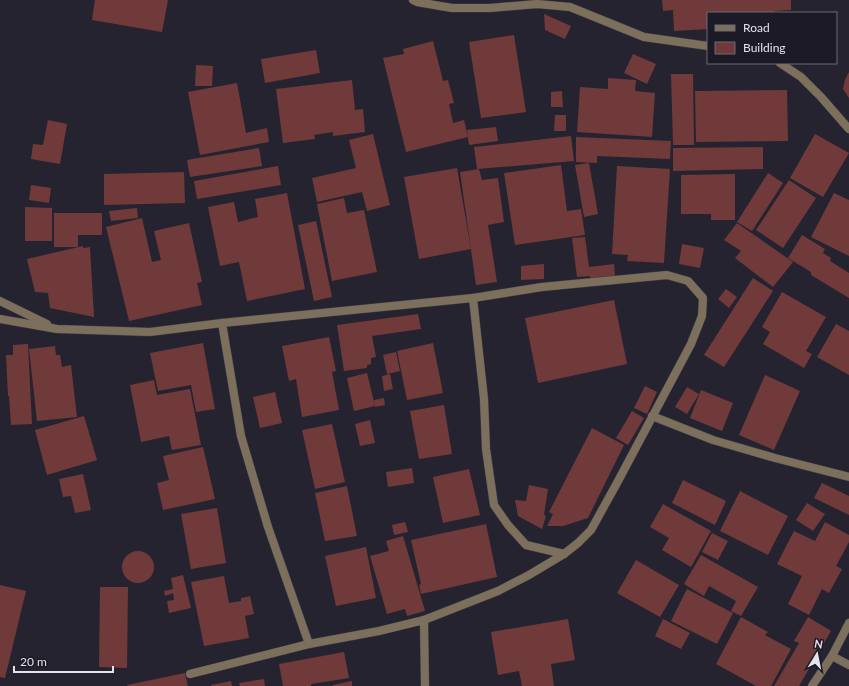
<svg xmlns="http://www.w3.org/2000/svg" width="849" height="686" viewBox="0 0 849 686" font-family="Lato,sans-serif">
	<rect width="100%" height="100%" fill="#252330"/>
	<g fill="#703a3a">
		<polygon points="95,0 168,0 162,32 92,20"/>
		<polygon points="662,0 791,0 791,10 774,11 774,13 708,13 708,29 674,31 673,10 663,11"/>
		<polygon points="544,14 571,26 565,39 545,30"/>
		<polygon points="514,35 526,112 481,118 469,42"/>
		<polygon points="433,41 443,81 448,80 454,103 449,104 453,123 464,120 468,137 406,152 383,58 404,54 403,49"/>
		<polygon points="316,50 320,73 265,83 261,59"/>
		<polygon points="633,54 656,64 647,84 624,73"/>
		<polygon points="196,65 213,66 212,86 195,86"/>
		<polygon points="849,72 849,98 843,89 845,80"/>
		<polygon points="671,74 693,74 694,145 673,145"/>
		<polygon points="608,78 636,80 635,91 655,93 652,137 577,132 580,87 608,89"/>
		<polygon points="352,80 355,110 363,109 365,132 333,136 333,132 314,135 315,139 283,143 276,89"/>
		<polygon points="237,83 246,133 267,128 269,142 200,155 188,92"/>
		<polygon points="787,90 788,141 696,142 695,91"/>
		<polygon points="562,91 563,107 551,107 551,92"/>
		<polygon points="555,115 566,115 566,131 554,131"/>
		<polygon points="48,120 67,124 60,164 31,159 33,144 43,145"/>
		<polygon points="496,127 498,141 469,145 467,130"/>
		<polygon points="373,134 390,205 367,211 362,192 317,202 312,178 356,168 349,140"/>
		<polygon points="815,134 849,153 823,197 790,178"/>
		<polygon points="571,136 574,161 477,169 474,147"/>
		<polygon points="576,137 671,141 670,159 597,156 597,163 576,162"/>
		<polygon points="763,147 763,169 673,171 673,148"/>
		<polygon points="259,148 262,166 190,177 187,160"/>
		<polygon points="589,163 598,214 584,217 575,165"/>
		<polygon points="561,165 567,211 581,209 585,235 515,245 504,173"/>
		<polygon points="278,166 281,185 197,199 194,181"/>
		<polygon points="617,166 670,169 664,263 627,261 628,255 612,254"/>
		<polygon points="457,168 471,249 419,259 404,177"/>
		<polygon points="479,169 482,180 498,178 504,222 488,225 497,282 476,285 460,172"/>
		<polygon points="184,172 185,203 104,205 104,174"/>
		<polygon points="768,173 783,183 752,231 737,222"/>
		<polygon points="735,174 735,220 711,220 711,214 681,214 681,175"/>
		<polygon points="789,180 816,198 783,248 756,230"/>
		<polygon points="31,185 51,188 49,203 29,200"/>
		<polygon points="287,193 305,289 247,301 239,262 220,266 208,207 234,202 238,222 258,217 255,199"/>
		<polygon points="834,193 849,200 849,256 811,237"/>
		<polygon points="344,198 347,213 364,210 377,272 332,281 317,204"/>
		<polygon points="25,207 52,208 52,241 25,241"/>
		<polygon points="137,208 138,218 111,221 109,211"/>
		<polygon points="54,213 102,213 102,235 78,235 78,247 54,247"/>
		<polygon points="142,218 152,262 161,260 154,231 189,223 202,282 197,283 202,305 129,321 106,227"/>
		<polygon points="316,221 332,297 314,301 298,225"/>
		<polygon points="737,223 793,262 773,287 735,258 741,251 724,240"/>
		<polygon points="802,235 825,249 823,253 831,258 830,261 849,273 849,298 811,275 811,272 788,258"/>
		<polygon points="585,237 589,267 614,264 615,276 590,279 590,276 577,277 572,238"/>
		<polygon points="682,244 704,248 700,268 679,264"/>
		<polygon points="83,246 83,248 90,247 94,317 50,308 48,293 35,292 27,259"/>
		<polygon points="544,264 544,279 521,280 521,266"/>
		<polygon points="753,278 773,291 724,367 704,355"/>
		<polygon points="726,289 737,297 729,308 718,299"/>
		<polygon points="782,292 826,317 806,351 812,354 804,368 763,344 770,332 762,327"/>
		<polygon points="614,300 627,364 538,383 525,318"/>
		<polygon points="418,314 421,329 372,336 376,357 371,358 371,364 367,365 367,368 344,371 337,325"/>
		<polygon points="836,324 849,331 849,375 817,357"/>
		<polygon points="329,337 336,371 332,372 339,410 302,417 296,379 289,381 282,346"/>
		<polygon points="203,343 215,409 196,412 191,385 158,391 150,353"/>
		<polygon points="433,343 443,393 407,400 397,351"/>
		<polygon points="28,344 32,424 11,425 9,396 8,396 6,355 13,355 13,345"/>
		<polygon points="55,346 56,355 60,355 62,367 71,365 77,417 37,421 29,349"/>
		<polygon points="396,352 400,371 387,374 383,355"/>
		<polygon points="367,373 375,406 354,411 347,378"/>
		<polygon points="390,374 393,389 384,391 382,376"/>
		<polygon points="765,375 800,391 774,450 739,435"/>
		<polygon points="154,380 157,395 190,389 201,445 172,450 169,436 141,442 130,385"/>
		<polygon points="645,386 657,392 647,414 634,408"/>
		<polygon points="687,387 699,394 687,414 675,407"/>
		<polygon points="701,390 733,403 722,431 690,418"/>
		<polygon points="275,392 282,423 260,428 253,397"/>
		<polygon points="384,398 385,405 375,407 374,400"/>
		<polygon points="444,405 452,454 419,459 410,411"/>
		<polygon points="632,411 644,418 628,445 616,438"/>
		<polygon points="84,416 97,460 47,475 35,430"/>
		<polygon points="370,420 375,443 360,446 355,424"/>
		<polygon points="332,424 345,482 315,489 302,430"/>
		<polygon points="592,428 624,445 588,518 563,526 547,526 553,514 549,512"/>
		<polygon points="203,447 215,499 163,510 157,483 169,480 163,456"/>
		<polygon points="412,468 414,483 388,487 386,472"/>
		<polygon points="469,469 480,515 443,523 433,477"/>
		<polygon points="83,474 91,510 75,513 71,496 63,497 59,479"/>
		<polygon points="683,480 726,501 715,525 672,503"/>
		<polygon points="822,483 849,496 849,515 814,498"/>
		<polygon points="529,485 548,489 544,515 546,516 542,529 518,516 515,500 526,501"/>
		<polygon points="347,486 357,536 325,541 315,493"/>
		<polygon points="740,491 788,516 768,555 720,531"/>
		<polygon points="807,503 825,514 813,531 796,520"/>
		<polygon points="663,504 711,531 691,567 662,550 669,538 650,527"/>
		<polygon points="217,508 226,563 191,569 181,514"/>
		<polygon points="405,522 408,532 394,535 392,525"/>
		<polygon points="825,522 849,535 849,542 836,566 842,569 829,593 822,589 809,615 788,604 802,576 777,564 794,531 815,541"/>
		<polygon points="486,524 497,577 421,594 419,585 421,584 411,540"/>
		<polygon points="712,533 728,541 718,560 702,552"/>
		<polygon points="403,536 425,611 407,616 405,609 387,614 370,556 389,551 386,541"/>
		<polygon points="366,547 376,598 336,606 325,556"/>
		<circle cx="138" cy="567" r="16"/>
		<polygon points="701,555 758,587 741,616 731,611 736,601 709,586 704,596 684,584"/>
		<polygon points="636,560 679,585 660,617 617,593"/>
		<polygon points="183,575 191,608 169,613 167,601 174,600 173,593 165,596 164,591 173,589 171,578"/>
		<polygon points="224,576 229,603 241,601 241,598 250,596 254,614 245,616 249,638 204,646 191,582"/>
		<polygon points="0,585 26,591 5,678 0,677"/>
		<polygon points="100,587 128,587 127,668 99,667"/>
		<polygon points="687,589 733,613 717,644 671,621"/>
		<polygon points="741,617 768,632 765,635 791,649 771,686 756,686 716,664"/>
		<polygon points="808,617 831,631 799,686 774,686 799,643 794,641"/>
		<polygon points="568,619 575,660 551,664 554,686 522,686 519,671 498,675 491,632"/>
		<polygon points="663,619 690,633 681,649 655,636"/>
		<polygon points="344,652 349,678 311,684 311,686 283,686 279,664"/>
		<polygon points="185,673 188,686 128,686 127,685"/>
		<polygon points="264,679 265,686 240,686 239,683"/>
		<polygon points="231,681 232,686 211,686 211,685"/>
		<polygon points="352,681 352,686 333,686 333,685"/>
	</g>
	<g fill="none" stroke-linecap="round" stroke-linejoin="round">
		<g stroke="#403e4a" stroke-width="9">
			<g id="street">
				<polyline points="413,0 417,2 452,8 490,8 537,4 570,7 644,37 708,46"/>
				<polyline points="780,63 801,77 821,97 849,129"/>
				<polyline points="473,298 484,399 486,449 494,505 508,525 526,545 564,554"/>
				<polyline points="0,301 47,324"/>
				<polyline points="0,319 57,329 150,332 222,323 473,298 542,287 667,275 688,281 703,298 702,316 691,344 617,483 591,530 578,543 564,554 529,575 498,591 424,620 379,631 309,644 190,674"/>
				<polyline points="222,323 241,436 268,527 309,644"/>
				<polyline points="652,416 713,440 775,458 849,477"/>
				<polyline points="424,620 425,686"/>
				<polyline points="832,656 849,665"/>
				<polyline points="812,686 832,656 849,623"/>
			</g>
		</g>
		<use href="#street" stroke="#7c6f5b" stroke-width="8"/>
	</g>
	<rect x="707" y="12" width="130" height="52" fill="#1b1a26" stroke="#6b6a75"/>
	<rect x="715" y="25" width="20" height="6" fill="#7c6f5b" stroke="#6b6a75"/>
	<text x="743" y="32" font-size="12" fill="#e4e3ec">Road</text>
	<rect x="715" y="42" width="20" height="12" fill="#703a3a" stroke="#6b6a75"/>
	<text x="743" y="52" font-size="12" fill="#e4e3ec">Building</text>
	<g transform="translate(817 654) rotate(10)" stroke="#1b1a26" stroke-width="3" paint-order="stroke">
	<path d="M0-3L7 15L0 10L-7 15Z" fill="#e4e3ec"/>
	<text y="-6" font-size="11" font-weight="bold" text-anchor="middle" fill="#e4e3ec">N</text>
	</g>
	<path d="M14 666v6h99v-6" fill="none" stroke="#e4e3ec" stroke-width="2"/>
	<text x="20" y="666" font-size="12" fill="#e4e3ec" stroke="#1b1a26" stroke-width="3" paint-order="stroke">20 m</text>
</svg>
